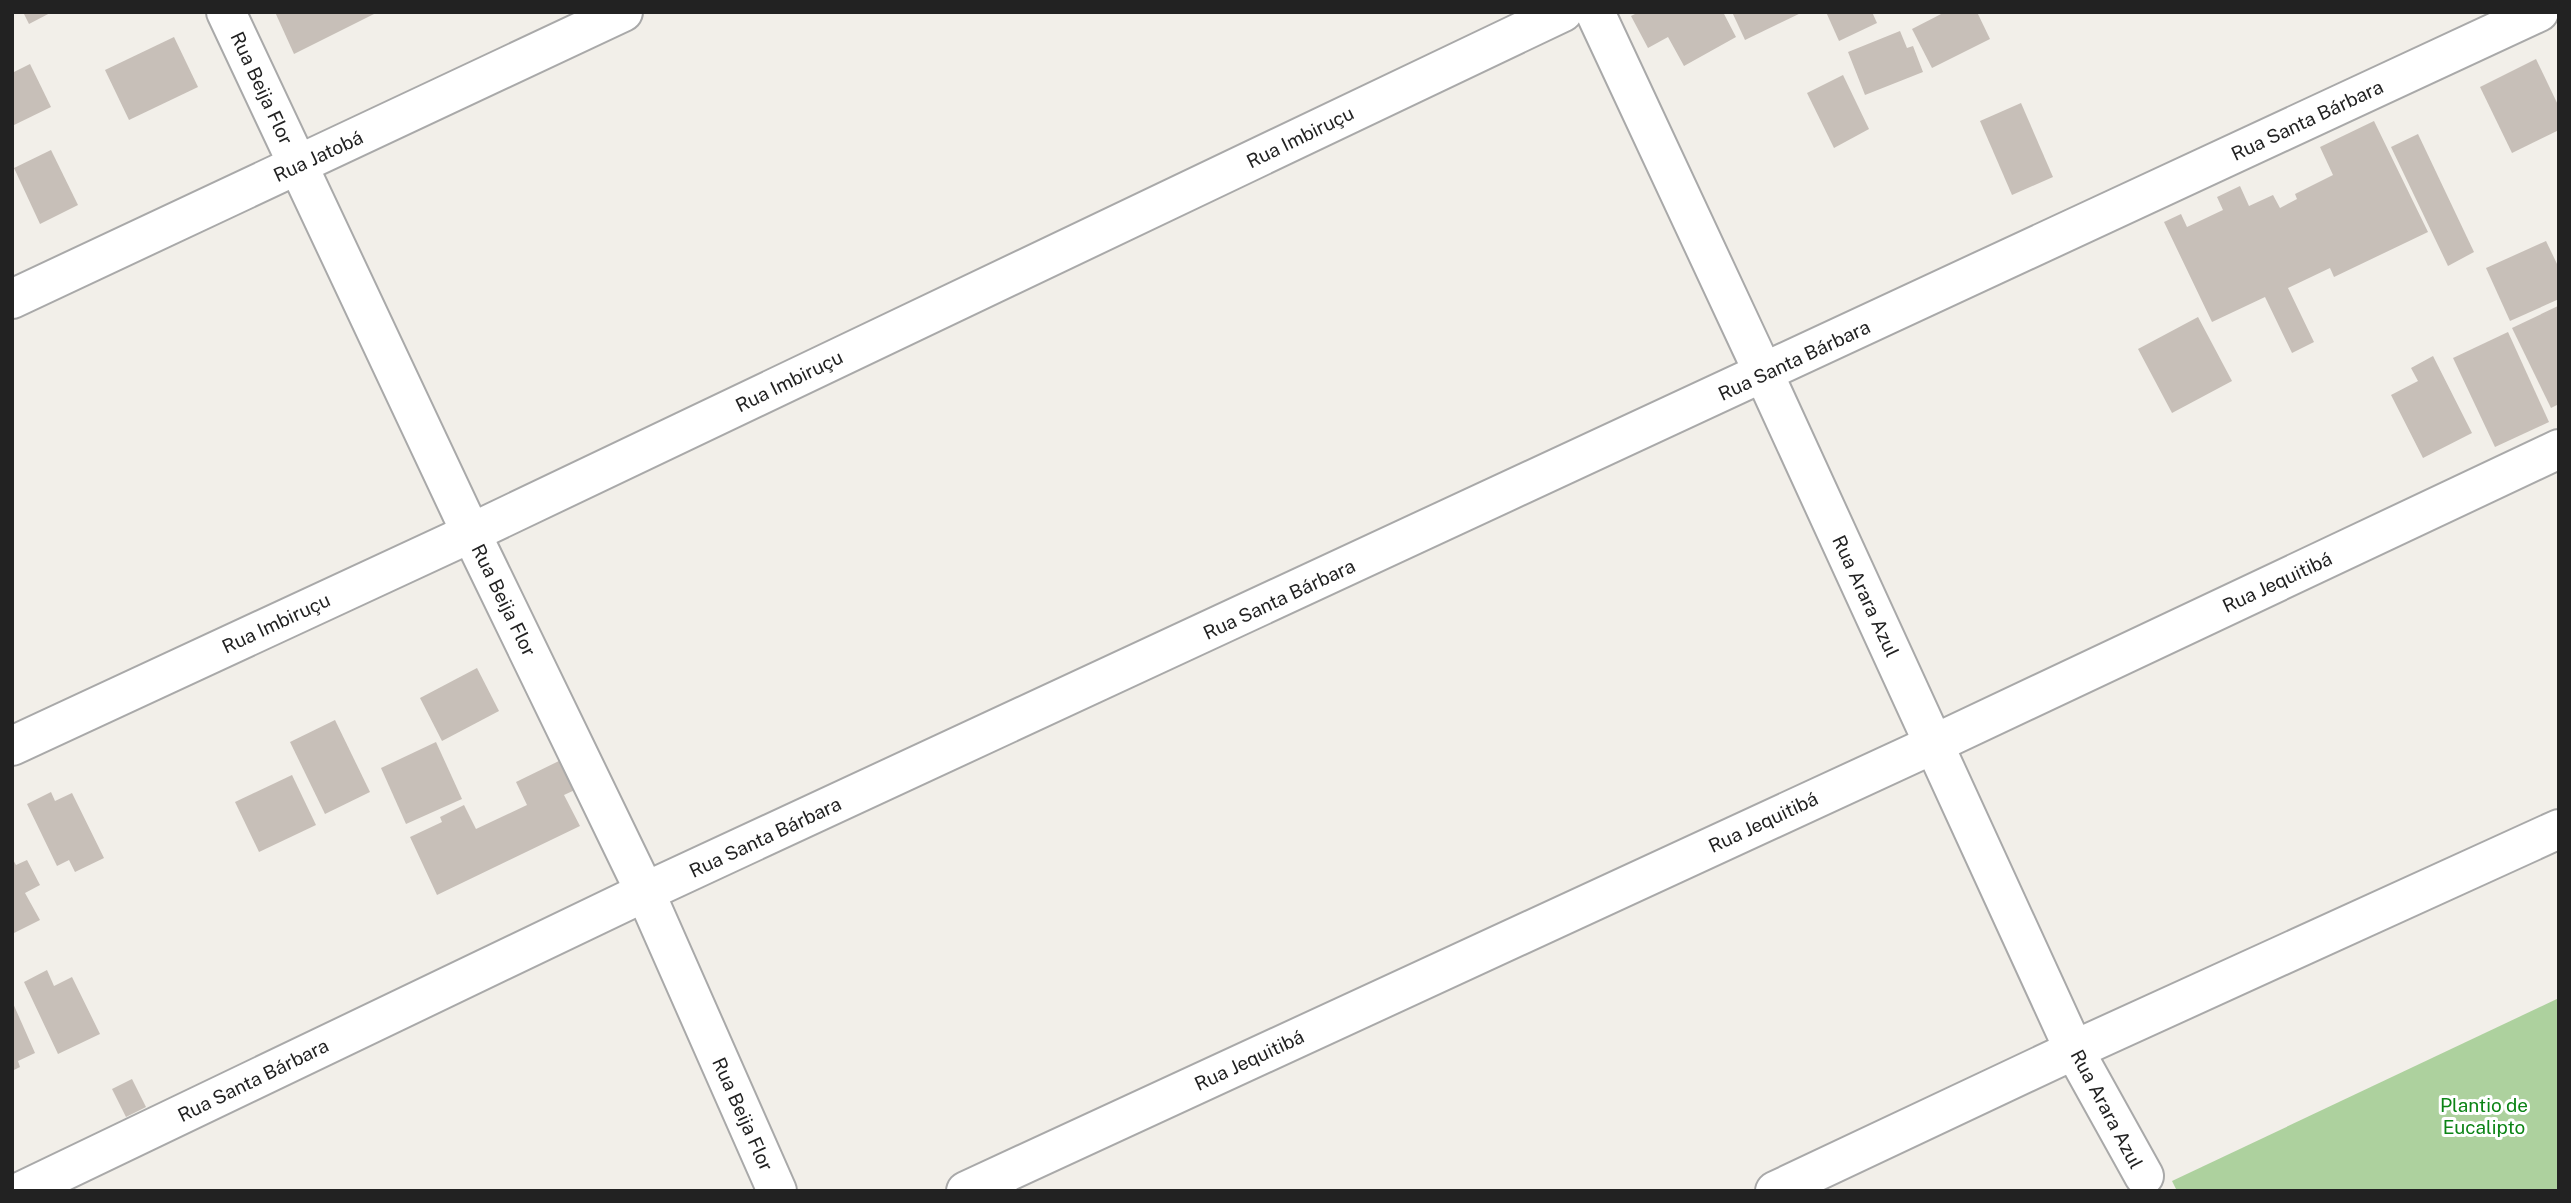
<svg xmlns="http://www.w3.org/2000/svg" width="2571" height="1203" viewBox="0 0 2571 1203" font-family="'Public Sans',sans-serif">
	<rect width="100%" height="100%" fill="#f2efe9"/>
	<polygon fill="#add19e" points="2559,998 2559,1191 2177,1191 2172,1181"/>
	<g fill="#c7bfb8">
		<polygon points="23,12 52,12 29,24"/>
		<polygon points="275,12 378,12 294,54"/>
		<polygon points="1639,12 1723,12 1736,37 1684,66 1668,37 1648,48 1631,16"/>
		<polygon points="1732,12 1803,12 1745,40"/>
		<polygon points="1826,12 1872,12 1877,23 1839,41"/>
		<polygon points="1945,12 1977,12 1990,39 1932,68 1912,29"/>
		<polygon points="1900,31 1907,48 1913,46 1923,72 1865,95 1848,52"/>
		<polygon points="174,37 198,87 129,120 105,70"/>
		<polygon points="2536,59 2559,107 2559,130 2512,153 2480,87"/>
		<polygon points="30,64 51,107 12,126 12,73"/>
		<polygon points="1843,75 1869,129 1834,148 1807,93"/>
		<polygon points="2021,103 2053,177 2012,195 1980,121"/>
		<polygon points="2374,121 2428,232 2334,277 2330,268 2288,288 2314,342 2292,353 2265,297 2212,322 2164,222 2181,214 2187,227 2223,210 2217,197 2240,186 2249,206 2273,195 2280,208 2297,199 2295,194 2333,175 2320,147"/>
		<polygon points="2418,134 2474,252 2448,266 2391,147"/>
		<polygon points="51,150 78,205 40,224 14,168"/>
		<polygon points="2546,241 2559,268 2559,299 2510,321 2486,268"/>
		<polygon points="2558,306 2559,404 2551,408 2512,328"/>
		<polygon points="2198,317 2232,381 2172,413 2138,349"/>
		<polygon points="2508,332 2549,422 2495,447 2453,358"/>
		<polygon points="2433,356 2472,433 2423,458 2391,395 2418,381 2411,368"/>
		<polygon points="477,668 499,711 442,741 420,698"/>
		<polygon points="335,720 370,792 325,814 290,742"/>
		<polygon points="436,742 462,799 406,824 381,768"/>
		<polygon points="563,759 577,789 564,795 580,826 437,895 410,837 442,822 440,817 464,805 476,829 527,805 516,782"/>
		<polygon points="292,775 316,825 259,852 235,802"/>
		<polygon points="51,792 55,801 72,793 104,858 75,872 69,860 57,866 27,804"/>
		<polygon points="12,858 16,865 27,860 40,885 25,893 40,920 12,934"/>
		<polygon points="47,970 54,986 72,977 100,1034 58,1054 24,982"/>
		<polygon points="12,1001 35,1053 18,1061 20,1067 12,1071"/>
		<polygon points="132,1079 146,1107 126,1117 112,1089"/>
	</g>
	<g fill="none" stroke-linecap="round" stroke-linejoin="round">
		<g stroke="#a9a9a9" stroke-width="42">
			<g id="minor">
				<polyline points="226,12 471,533 645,892 777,1191"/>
				<polyline points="1595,12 1764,374 2074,1050 2144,1176"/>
				<polyline points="12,299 623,12"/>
				<polyline points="12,746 471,533 1563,12"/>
				<polyline points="22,1191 645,892 2539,12"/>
				<polyline points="966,1191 1934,744 2559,449"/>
				<polyline points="1775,1191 2074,1050 2559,829"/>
			</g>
		</g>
		<use href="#minor" stroke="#fff" stroke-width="38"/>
	</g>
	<g text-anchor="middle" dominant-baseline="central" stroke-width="6" stroke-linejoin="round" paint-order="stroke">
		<g font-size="19" fill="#222" stroke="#fff">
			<text transform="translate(262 88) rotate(65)">Rua Beija Flor</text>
			<text transform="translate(2307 120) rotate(-25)">Rua Santa Bárbara</text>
			<text transform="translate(1300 137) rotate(-26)">Rua Imbiruçu</text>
			<text transform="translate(318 156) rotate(-25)">Rua Jatobá</text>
			<text transform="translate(1794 360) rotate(-25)">Rua Santa Bárbara</text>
			<text transform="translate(789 381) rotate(-26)">Rua Imbiruçu</text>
			<text transform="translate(2277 582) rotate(-25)">Rua Jequitibá</text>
			<text transform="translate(1866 596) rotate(65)">Rua Arara Azul</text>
			<text transform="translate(1279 599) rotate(-25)">Rua Santa Bárbara</text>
			<text transform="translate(504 600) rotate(64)">Rua Beija Flor</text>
			<text transform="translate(276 623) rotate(-25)">Rua Imbiruçu</text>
			<text transform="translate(1763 822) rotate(-25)">Rua Jequitibá</text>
			<text transform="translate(765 837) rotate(-25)">Rua Santa Bárbara</text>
			<text transform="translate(1249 1060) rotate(-25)">Rua Jequitibá</text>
			<text transform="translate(253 1080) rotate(-26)">Rua Santa Bárbara</text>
			<text transform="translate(2107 1109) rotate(62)">Rua Arara Azul</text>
			<text transform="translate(743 1114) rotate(66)">Rua Beija Flor</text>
		</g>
		<g font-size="19" fill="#0c8416" stroke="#fff">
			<text x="2484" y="1105">Plantio de<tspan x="2484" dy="22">Eucalipto</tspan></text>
		</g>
	</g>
	<rect width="2571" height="1203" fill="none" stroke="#222222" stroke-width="28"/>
</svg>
